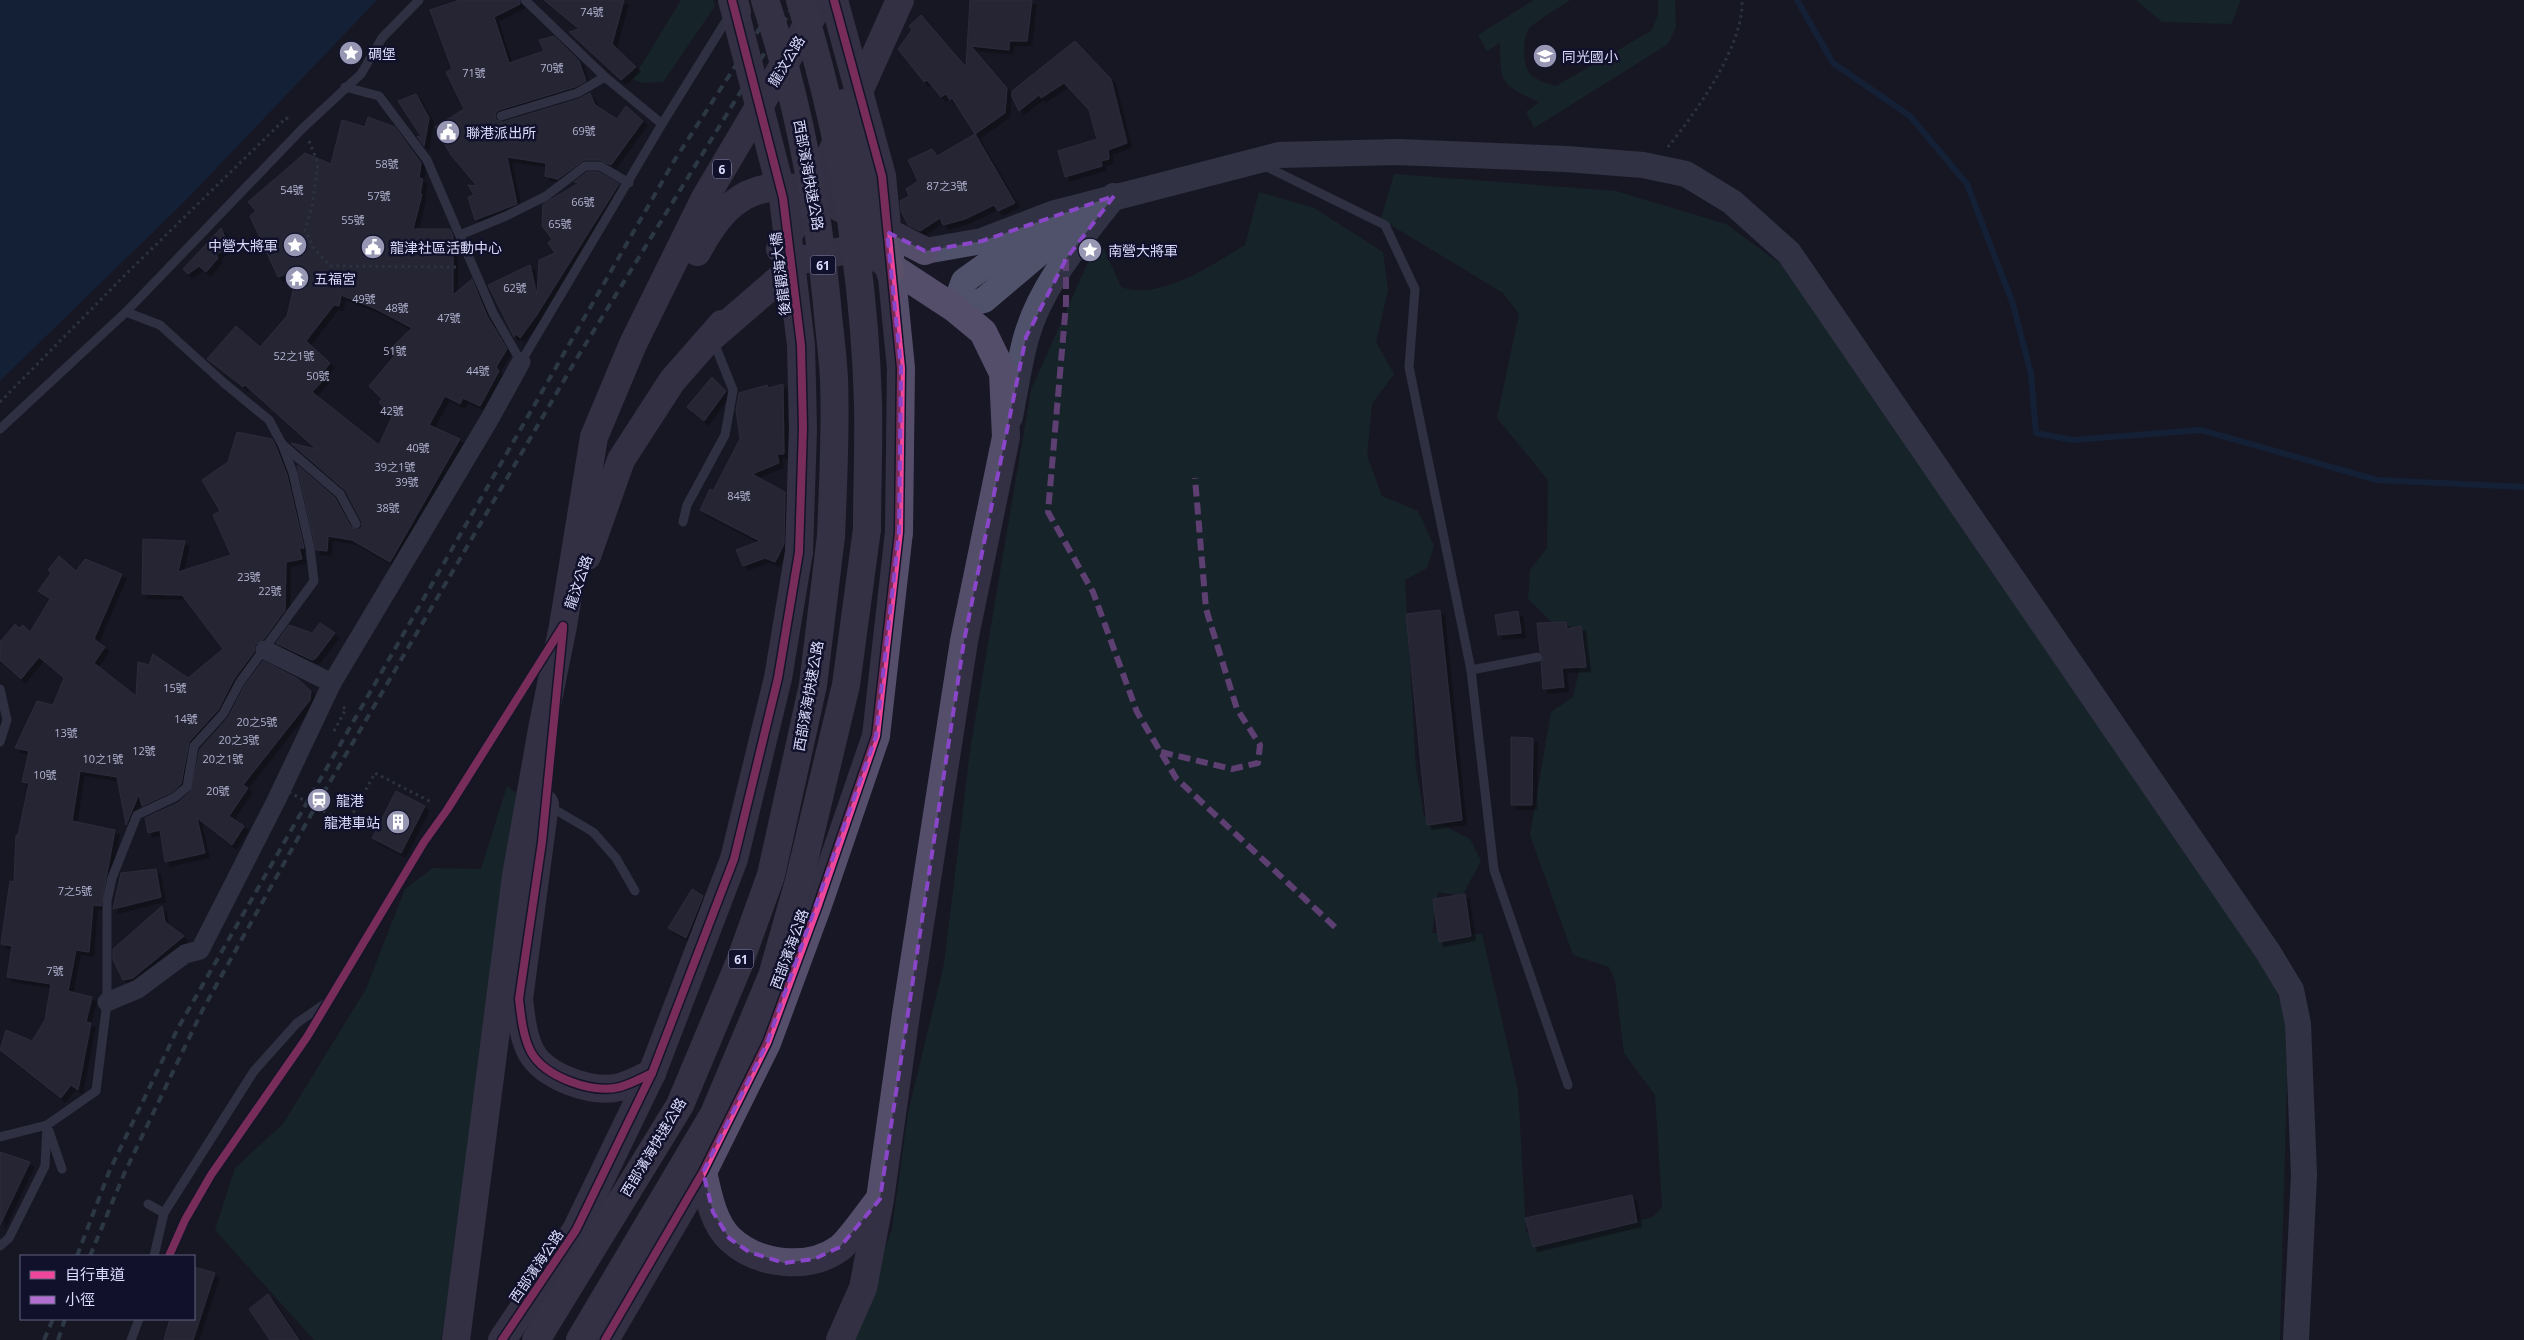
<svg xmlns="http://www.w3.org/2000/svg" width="2524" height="1340" viewBox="0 0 2524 1340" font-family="'Open Sans','Noto Sans TC',sans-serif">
	<defs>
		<filter id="shadow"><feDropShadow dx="4.5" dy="4.5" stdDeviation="0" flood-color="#0009"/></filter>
	</defs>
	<rect width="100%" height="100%" fill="#181725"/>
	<g fill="#15312f">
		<polygon points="681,0 713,0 715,6 663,82 642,83 633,79"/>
		<path d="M1534,0H1570C1562,6 1532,23 1528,30C1525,35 1524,43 1524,49C1524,75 1532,79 1556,86L1651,31L1658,15V0H1675L1676,27L1668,44L1534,128L1526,112L1539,102C1502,85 1500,85 1500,43L1487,51L1478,35Z"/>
		<polygon points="2136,0 2241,0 2231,24 2162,22"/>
		<path d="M1394,174L1616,191L1726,224L1782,265L2268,964L2285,1018L2287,1075L2280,1340H852L892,1229L908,1113L944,964L971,744L1031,390L1092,253L1104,249L1121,287C1161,301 1212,265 1245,245L1259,192L1314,208L1383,252L1388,290L1376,342L1394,374L1372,404L1367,456L1382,496L1418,511L1434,546L1427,568L1405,580L1416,768L1424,816L1470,839L1481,861L1462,896L1438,892L1432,933L1482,934L1518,1090L1526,1232L1548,1242L1653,1217L1662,1207L1655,1095L1624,1053L1615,980L1609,967L1573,955L1530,835L1551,712L1573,697L1579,671L1563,633L1528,599L1530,570L1547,548L1548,480L1497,418L1519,314L1503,293L1381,219Z"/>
		<polygon points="507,786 525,800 441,1340 314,1340 215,1230 235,1168 283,1124 366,989 405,889 433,868 481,869"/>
	</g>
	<polygon fill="#0e2b4a" points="0,0 377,0 186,200 0,381"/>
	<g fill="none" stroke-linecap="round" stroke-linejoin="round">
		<polyline stroke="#0e2b4a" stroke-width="6" points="1797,0 1833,63 1910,116 1967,184 2013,304 2031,374 2036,433 2072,440 2201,430 2377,480 2524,487"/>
	</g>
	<g fill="#363646" stroke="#444258" fill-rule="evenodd" filter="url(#shadow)">
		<polygon points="460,0 519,0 520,4 494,17 509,63 544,51 539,40 554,36 579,61 586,81 575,87 499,110 495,114 496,120 503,122 579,99 590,93 595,105 617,119 626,106 643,121 611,165 600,160 584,160 558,179 545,176 546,163 507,157 517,204 475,220 468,197 474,195 468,185 477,186 451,155 435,127 464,109 446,72 452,69 430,10"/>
		<polygon points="544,0 624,0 612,44 636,67 621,80 569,32 579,29"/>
		<polygon points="970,0 1032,0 1027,41 1009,41 1009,50 971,46 1007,88 1005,113 975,134 952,98 950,100 946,94 941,97 927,80 924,82 898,49 912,30 909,26 921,15 966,67"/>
		<polygon points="1075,41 1111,79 1127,143 1108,150 1109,159 1101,161 1102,166 1065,177 1058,151 1097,139 1089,110 1064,83 1041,98 1039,95 1019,111 1012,97 1012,91"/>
		<polygon points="416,94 429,118 424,146 417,136 422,138 398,101"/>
		<path d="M368,117L395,127L421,163L419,178L423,179L420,194H422L413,229H450L453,236V295L472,279L487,316L507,349L496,367L499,371L480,406L463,398L460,404L445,396L429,425L460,439L390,562L352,540L328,536L327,551L316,550L297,465L335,498L351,527L358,530L362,527V522L346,491L291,443L316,449L245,385L243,387L207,359L236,326L260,347L287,316L298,270L278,277L250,216L256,211L248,202L305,153L331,164L342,120L365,127ZM341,295L374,308L412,328L390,349L395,355L369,386L382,399L379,402L392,417L379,445L312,392L324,379L320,376L330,363L306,341L334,305L339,306Z"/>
		<polygon points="975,134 1015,203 998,211 994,205 965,219 943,225 940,218 920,231 908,225 901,211 900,201 909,196 906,189 918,181 908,160 932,149 937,156"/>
		<polygon points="587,172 598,172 619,184 536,316 520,338 516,334 514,337 488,285 530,265 537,295 539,260 555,253 548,243 552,239 542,226 543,204 579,183 574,182"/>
		<polygon points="221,228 229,246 216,255 218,258 206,272 199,266 188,274 183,269"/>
		<polygon points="712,377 726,391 704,421 687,407"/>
		<polygon points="783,384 784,454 777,454 779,463 752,474 785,492 784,544 775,562 765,558 743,566 736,550 760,541 700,510 710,489 713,491 740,439 736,410 739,393 767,385 768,388"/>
		<polygon points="237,432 272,439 276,447 287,475 304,548 299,548 302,559 286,562 285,610 264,639 255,645 254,652 234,679 218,710 189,742 181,784 172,792 142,806 139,794 126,825 117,777 80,771 72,821 115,830 101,906 93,905 89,952 76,950 68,991 92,997 86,1022 91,1023 78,1090 71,1085 61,1098 0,1050 6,1030 32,1041 45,1020 51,984 7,977 12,946 1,944 10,881 14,882 16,835 18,835 29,783 22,782 29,751 15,748 37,701 53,705 64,678 39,657 21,679 0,660 0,642 15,624 19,628 23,625 30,632 50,599 38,591 51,573 48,570 59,556 76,571 85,559 122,574 94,639 105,647 94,663 136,696 138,662 149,665 153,654 188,678 223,649 182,595 142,594 143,539 185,541 178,572 231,555 213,515 220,511 202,480 228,462"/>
		<polygon points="1440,610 1462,820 1427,825 1406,614"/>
		<polygon points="1518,611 1521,633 1498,635 1495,615"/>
		<polygon points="1566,622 1567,629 1581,626 1586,667 1562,668 1564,687 1543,689 1541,662 1544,656 1540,651 1537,623"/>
		<polygon points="320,623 335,633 316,658 312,660 276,643 289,625 312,633"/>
		<polygon points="263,661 298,679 311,691 310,700 243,785 248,788 229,816 244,826 232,845 197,818 205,853 165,862 160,830 148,833 145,818 178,803 191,791 200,749 228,718 245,685"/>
		<polygon points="1511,737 1533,738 1532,805 1511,805"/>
		<polygon points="396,791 425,806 401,853 372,838"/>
		<polygon points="156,869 161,897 113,909 121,873"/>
		<polygon points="692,889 703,896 686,938 668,928"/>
		<polygon points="1465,894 1471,936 1439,942 1433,899"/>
		<polygon points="162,906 165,922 184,936 133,978 123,980 113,960 113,949"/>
		<polygon points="0,1152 30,1162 0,1225"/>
		<polygon points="1632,1195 1637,1222 1533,1247 1525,1218"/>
		<polygon points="194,1267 215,1273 193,1340 164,1340 170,1319 194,1319"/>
		<polygon points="268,1294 299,1340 270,1340 249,1309"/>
	</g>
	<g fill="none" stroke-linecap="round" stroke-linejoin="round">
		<g stroke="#455360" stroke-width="3" stroke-dasharray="2.5 4" stroke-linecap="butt">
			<polyline points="309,141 318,163 312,207 305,230 313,247 330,266 457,267"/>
			<path d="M1668,147C1696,112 1744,46 1742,0"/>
			<polyline points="0,402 127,273 286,118 291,121"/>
			<polyline points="334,731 346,709 341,706"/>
			<polyline points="347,824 375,773 433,803"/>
		</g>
		<g stroke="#4d4e66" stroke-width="9">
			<polyline points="345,87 379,96 427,160 493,313 521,362 662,124 605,77 525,0"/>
			<polyline points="501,116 577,93 605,77"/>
			<polyline points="662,124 729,16"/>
			<polyline points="1263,165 1385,225 1415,289 1409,367 1471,670 1494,870 1568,1085"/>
			<polyline points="460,235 506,216 546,196 585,166 600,166 629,183"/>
			<polyline points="126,312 303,128 361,74 382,38 419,0"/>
			<polyline points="0,429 126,312 160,325 224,383 269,420 282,444 293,473 310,548 314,581 240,682 223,714 194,746 187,787 175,797 137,815 112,878 107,901 107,1002 96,1091 47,1125 0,1137"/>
			<polyline points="283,445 340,494 356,524"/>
			<polyline points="683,522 687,505 725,435 733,390 713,340"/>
			<polyline points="1471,670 1538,657"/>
			<polyline points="0,689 7,720 0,742"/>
			<polyline points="549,806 593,832 616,858 635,891"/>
			<polyline points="49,1131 62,1169"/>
			<polyline points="148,1204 164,1213"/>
			<polyline points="0,1246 9,1238 45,1166 47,1125"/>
			<polyline points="154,1256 164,1213 254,1071 297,1023 326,1003"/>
			<polyline points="169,1256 185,1220 211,1175 307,1037 424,842 447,810 548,651"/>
			<polyline points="131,1340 139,1319"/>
		</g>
		<g stroke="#4d4e66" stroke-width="19">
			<polyline points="265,650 332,683 489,420 521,362"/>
			<polyline points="107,1002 138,989 185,954 200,950 276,801 332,683"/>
		</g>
		<g stroke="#50526b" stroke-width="26">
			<polyline points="925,251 982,241 1055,213 1279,155 1398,152 1566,159 1643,165 1686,174 1732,202 1789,253 2268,952 2291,990 2298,1024 2304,1175 2296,1340"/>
			<polyline points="954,308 964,281 1006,251 1035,234"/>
			<polyline points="954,308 984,300 1055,240 1090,214"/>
			<path d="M1010,417C1015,391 1019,364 1026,338C1041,284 1081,239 1114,196"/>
		</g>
		<g stroke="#544e6b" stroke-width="28">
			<polyline points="780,249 813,194 900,0"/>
			<path d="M697,252C717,215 740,185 787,187C808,188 831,204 850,213C875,226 900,238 925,251"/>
			<polyline points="712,337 801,260 861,247 954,308 983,332 1003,373 1006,437 964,641 906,1014 880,1199 863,1288 840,1340"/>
			<polyline points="587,556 621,460 672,381 722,324"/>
			<path d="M545,804L519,999C521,1016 523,1037 531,1052C545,1077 592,1094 620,1087C631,1084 642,1078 652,1073"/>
			<path d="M703,1172C708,1194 713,1223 730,1239C758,1265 808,1271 840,1248C851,1239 869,1212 879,1200"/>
			<polyline points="456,1340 516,876 543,724 563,626 594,437 633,344 705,198 822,0"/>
			<polyline points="502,1340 576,1230 652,1073 734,859 778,678 799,552"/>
			<polyline points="605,1340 703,1172 767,1043 818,905 876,736 899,532"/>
		</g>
		<g stroke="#5a506a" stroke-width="28">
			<polyline points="536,1340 680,1105 739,964 771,875 813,685 831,536"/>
			<polyline points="580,1340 714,1114 772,976 799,881 846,685 867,529"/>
		</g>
		<g stroke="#455e6c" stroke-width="4" stroke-dasharray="8 6" stroke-linecap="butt">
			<polyline points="77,1256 109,1172 178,1028 674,161 778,0"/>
			<polyline points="90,1256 124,1174 202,1011 313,811 577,358 797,0"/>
			<polyline points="44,1340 53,1319"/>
			<polyline points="58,1340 65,1319"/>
		</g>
		<polyline stroke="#455360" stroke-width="3" stroke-dasharray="2.5 4" stroke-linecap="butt" points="289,792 347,824"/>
		<g stroke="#544e6b" stroke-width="28">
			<polyline points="732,0 783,198 801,345 803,428 799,552"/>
			<polyline points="834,0 882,176 901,368 899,532"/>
		</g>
		<g stroke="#5a506a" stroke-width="28">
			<polyline points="734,0 737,12"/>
			<path d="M765,0C798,100 817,200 827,304C829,329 833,355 834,380C836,432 833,484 831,536"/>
			<path d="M800,0C840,130 864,267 868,403C869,445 867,487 867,529"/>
			<polyline points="844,103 865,164 890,272"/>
		</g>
		<g stroke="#b36fd0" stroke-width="6" stroke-dasharray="12 6" stroke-linecap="butt">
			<polyline points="1066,259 1066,304 1048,512 1093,592 1137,712 1176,778 1337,929"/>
			<polyline points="1161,752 1232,769 1258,763 1260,745 1237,709 1206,609 1195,478"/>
		</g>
		<g stroke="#12112b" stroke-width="11">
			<g id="cycleway">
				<path d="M563,629L542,842L519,999C521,1016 523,1037 531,1052C545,1077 592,1094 620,1087C631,1084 642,1078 652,1073"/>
				<polyline points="169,1256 185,1220 211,1175 307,1037 424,842 447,810 563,626"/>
				<polyline points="502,1340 576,1230 652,1073 734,859 778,678 799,552 803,428 801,345 783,198 732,0"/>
				<polyline points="605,1340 703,1172 767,1043 818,905 876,736 899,532 901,368 882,176 834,0"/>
			</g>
		</g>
		<use href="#cycleway" stroke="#ed469a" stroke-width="8"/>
	</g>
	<path d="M0 0H2524V1340H0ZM1114,196L1066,259L1026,337L964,641L880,1199L840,1247L814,1259L784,1263L749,1252L729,1238L713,1212L703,1172L767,1043L876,736L899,532L901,368L887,232L925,251L982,241Z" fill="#181725" fill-opacity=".55" fill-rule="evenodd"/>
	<path fill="none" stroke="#8a46c9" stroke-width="4" stroke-dasharray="10 6" stroke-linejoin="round" d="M1114,196L1066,259L1026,337L964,641L880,1199L840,1247L814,1259L784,1263L749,1252L729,1238L713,1212L703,1172L767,1043L876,736L899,532L901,368L887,232L925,251L982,241Z"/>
	<defs>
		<g id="sight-disc" transform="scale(1.25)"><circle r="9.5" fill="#9797b3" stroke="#12112b"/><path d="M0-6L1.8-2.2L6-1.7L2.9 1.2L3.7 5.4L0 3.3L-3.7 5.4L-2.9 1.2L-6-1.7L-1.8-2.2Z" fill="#fff"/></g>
		<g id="school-disc" transform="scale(1.25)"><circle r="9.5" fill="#9797b3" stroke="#12112b"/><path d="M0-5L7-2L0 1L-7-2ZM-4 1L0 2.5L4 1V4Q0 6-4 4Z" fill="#fff"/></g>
		<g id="civic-disc" transform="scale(1.25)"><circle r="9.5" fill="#9797b3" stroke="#12112b"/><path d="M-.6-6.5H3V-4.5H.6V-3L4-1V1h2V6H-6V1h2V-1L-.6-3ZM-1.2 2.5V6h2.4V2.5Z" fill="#fff"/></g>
		<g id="temple-disc" transform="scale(1.25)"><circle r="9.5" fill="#9797b3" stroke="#12112b"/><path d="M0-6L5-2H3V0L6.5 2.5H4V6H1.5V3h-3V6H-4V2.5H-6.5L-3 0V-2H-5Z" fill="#fff"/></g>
		<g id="station-disc" transform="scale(1.25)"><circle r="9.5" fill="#9797b3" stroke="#12112b"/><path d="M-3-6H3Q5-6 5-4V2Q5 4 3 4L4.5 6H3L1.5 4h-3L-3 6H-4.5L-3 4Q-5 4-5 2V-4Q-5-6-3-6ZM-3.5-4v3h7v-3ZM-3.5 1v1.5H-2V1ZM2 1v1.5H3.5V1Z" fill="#fff"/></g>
		<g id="building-disc" transform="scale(1.25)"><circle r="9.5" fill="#9797b3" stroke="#12112b"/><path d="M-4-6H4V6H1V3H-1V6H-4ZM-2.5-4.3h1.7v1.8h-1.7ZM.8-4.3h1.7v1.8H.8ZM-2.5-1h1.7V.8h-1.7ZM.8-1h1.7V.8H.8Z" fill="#fff"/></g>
	</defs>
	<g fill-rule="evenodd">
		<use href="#sight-disc" x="351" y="53"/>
		<use href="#school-disc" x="1545" y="56"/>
		<use href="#civic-disc" x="448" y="132"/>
		<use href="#sight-disc" x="295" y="245"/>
		<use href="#civic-disc" x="373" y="247"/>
		<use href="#sight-disc" x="1090" y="250"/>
		<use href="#temple-disc" x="297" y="278"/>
		<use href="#station-disc" x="319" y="800"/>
		<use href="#building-disc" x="398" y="822"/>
	</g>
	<g text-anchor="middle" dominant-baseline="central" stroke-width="5" stroke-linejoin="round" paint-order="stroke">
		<g font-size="11" fill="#b2b2d1">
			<text x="592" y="11">74號</text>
			<text x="552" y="67">70號</text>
			<text x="474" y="72">71號</text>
			<text x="584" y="130">69號</text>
			<text x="387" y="163">58號</text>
			<text x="947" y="185">87之3號</text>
			<text x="292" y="189">54號</text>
			<text x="379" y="195">57號</text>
			<text x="583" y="201">66號</text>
			<text x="353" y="219">55號</text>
			<text x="560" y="223">65號</text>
			<text x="515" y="287">62號</text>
			<text x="364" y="298">49號</text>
			<text x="397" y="307">48號</text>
			<text x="449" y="317">47號</text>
			<text x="395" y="350">51號</text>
			<text x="294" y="355">52之1號</text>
			<text x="478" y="370">44號</text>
			<text x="318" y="375">50號</text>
			<text x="392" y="410">42號</text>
			<text x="418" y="447">40號</text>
			<text x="395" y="466">39之1號</text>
			<text x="407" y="481">39號</text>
			<text x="739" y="495">84號</text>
			<text x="388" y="507">38號</text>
			<text x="249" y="576">23號</text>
			<text x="270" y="590">22號</text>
			<text x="175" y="687">15號</text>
			<text x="186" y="718">14號</text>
			<text x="257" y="721">20之5號</text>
			<text x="66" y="732">13號</text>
			<text x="239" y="739">20之3號</text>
			<text x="144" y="750">12號</text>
			<text x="103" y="758">10之1號</text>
			<text x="223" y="758">20之1號</text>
			<text x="45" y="774">10號</text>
			<text x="218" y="790">20號</text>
			<text x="75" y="890">7之5號</text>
			<text x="55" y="970">7號</text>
		</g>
		<g fill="#12112b" stroke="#9f9fbf" stroke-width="1">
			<rect x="713" y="159.5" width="18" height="19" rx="4"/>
			<rect x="810.5" y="255.5" width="25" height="19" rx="4"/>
			<rect x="728.5" y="949.5" width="25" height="19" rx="4"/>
		</g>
		<g font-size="12" font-weight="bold" fill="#dcdcff">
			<text x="722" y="169">6</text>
			<text x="823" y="265">61</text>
			<text x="741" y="959">61</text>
		</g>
		<g font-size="14" fill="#dcdcff" stroke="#12112b" text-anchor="start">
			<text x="368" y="53">碉堡</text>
			<text x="1562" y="56">同光國小</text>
			<text x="466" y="132">聯港派出所</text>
			<text x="278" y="245" text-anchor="end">中營大將軍</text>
			<text x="390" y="247">龍津社區活動中心</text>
			<text x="1108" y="250">南營大將軍</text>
			<text x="314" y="278">五福宮</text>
			<text x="336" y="800">龍港</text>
			<text x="380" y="822" text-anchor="end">龍港車站</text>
		</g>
		<g font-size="14" fill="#dcdcff" stroke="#12112b">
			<text transform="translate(786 61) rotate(-59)">龍汶公路</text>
			<text transform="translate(809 175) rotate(80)">西部濱海快速公路</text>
			<text transform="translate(780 274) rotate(-97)">後龍觀海大橋</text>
			<text transform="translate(578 582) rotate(-71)">龍汶公路</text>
			<text transform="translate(808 696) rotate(-80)">西部濱海快速公路</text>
			<text transform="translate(789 949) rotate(-70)">西部濱海公路</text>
			<text transform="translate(653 1147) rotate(-59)">西部濱海快速公路</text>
			<text transform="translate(536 1266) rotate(-56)">西部濱海公路</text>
		</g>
	</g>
	<rect x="20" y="1255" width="175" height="65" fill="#12112b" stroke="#636280"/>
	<rect x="30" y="1271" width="25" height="8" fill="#ed469a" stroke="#636280"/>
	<text x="65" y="1280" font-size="15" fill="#dcdcff">自行車道</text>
	<rect x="30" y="1296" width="25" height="8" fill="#b36fd0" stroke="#636280"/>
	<text x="65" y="1305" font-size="15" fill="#dcdcff">小徑</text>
</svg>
